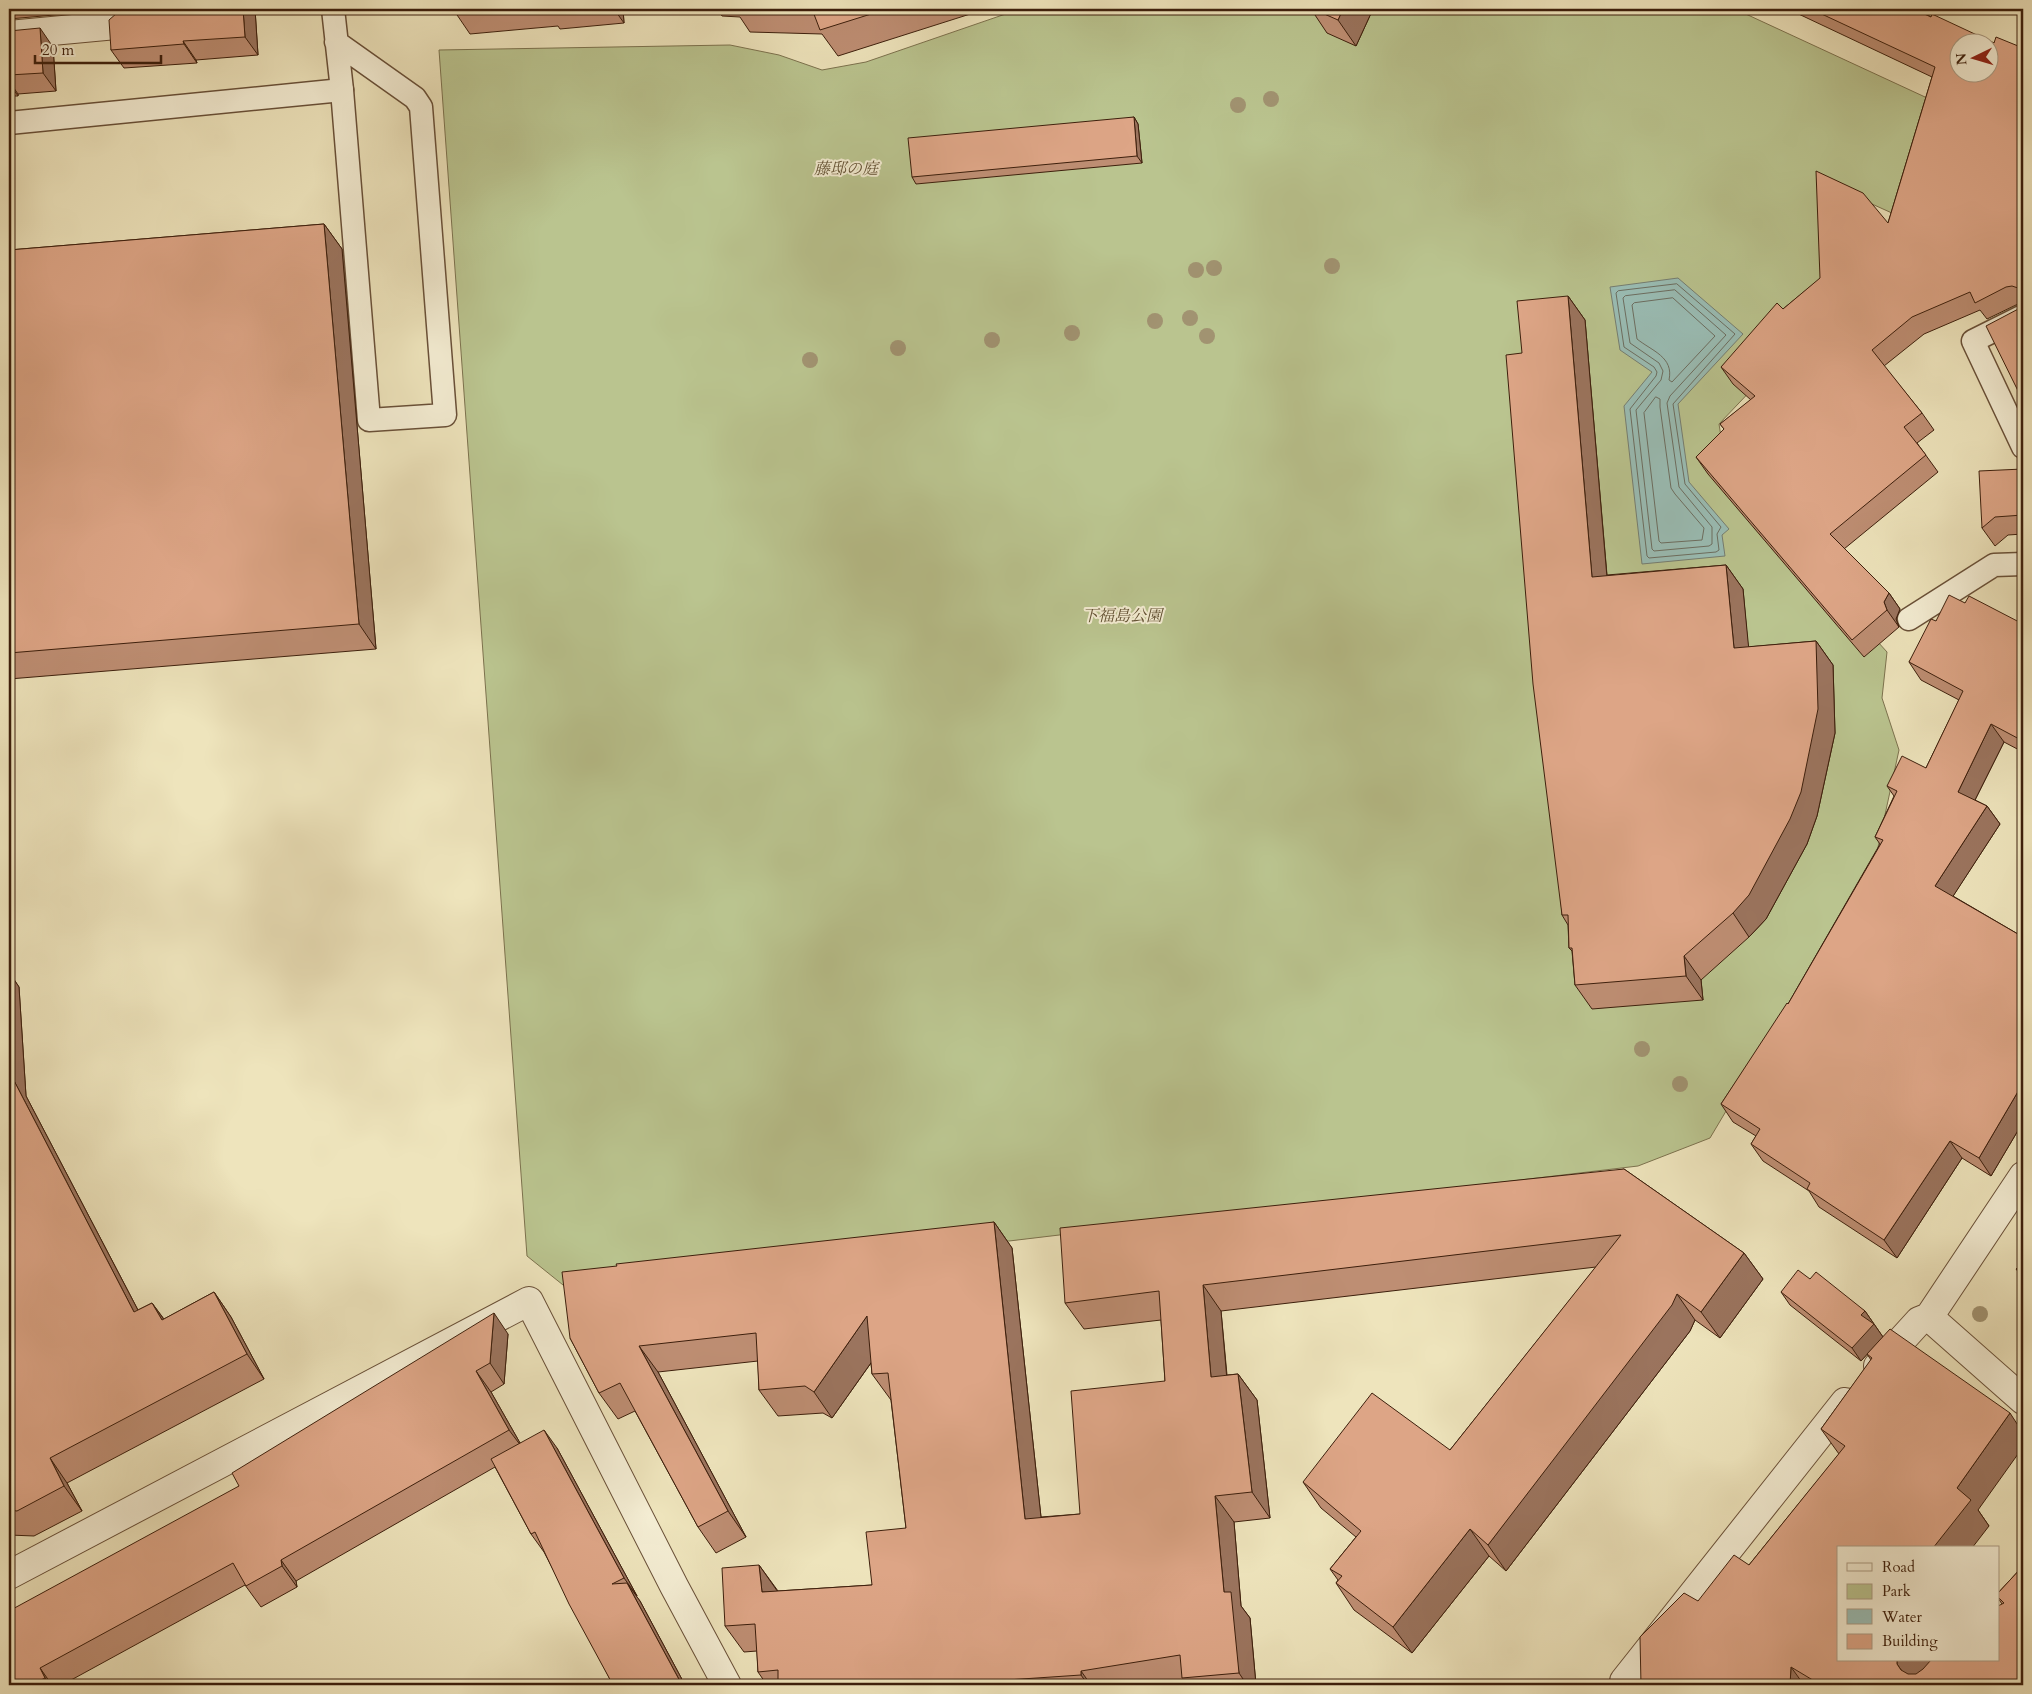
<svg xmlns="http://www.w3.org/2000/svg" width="2032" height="1694" viewBox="0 0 2032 1694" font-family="Cardo,'Noto Serif JP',serif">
	<rect width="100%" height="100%" fill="#eee4bc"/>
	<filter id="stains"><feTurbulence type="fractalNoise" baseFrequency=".004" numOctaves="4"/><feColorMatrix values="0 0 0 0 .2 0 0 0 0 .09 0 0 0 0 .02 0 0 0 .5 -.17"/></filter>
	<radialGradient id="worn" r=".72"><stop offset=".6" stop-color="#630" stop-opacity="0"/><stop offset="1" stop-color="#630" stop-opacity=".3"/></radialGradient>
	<polygon fill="#bac48f" stroke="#7c724e" points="1020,9 1735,9 1938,103 1903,218 1832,186 1835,302 1719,424 1727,475 1887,652 1882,698 1899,750 1875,861 1710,1138 1638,1166 573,1293 527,1256 439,50 730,45 779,55 822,70 866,62"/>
	<polygon fill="#9abeb6" stroke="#757e72" points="1678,278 1743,334 1678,404 1689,482 1729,529 1722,535 1725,556 1642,564 1624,406 1652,372 1620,350 1610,287"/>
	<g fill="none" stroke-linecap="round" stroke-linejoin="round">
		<g stroke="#6c6e61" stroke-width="1">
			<polygon points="1677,284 1735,334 1673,404 1685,484 1721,527 1717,534 1719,550 1716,552 1649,558 1647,556 1630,409 1656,376 1657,372 1654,367 1624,347 1616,293 1618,291"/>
			<polygon points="1675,290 1726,335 1670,396 1667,403 1679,487 1712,527 1712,544 1709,546 1654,551 1652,549 1636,410 1661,380 1663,371 1659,363 1630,343 1623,298 1625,296"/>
			<path d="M1673,298L1715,336L1672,382L1669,380C1674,357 1652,351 1637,339L1632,305L1634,303Z"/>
			<polygon points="1656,397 1660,399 1660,407 1671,488 1675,494 1704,528 1702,540 1661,543 1659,541 1644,413"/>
		</g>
		<g stroke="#695038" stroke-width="25">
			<g id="lane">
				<polyline points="333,9 342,90 369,420 445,415 421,107 415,98 336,42"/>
				<polyline points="9,123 342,90"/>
				<polyline points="2023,316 1973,341 2023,447"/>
				<polyline points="1909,619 1994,565 2023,564"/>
			</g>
		</g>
		<g stroke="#695038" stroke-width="30">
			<g id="street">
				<polyline points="9,35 116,25 115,9"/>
				<polyline points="1929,1317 2023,1400"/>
				<polyline points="1878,1366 1919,1321 1929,1317 2023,1176"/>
				<polyline points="9,1575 529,1301 674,1586 727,1685"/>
				<polyline points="1624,1685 1624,1681 1845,1402"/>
			</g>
		</g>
		<use href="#lane" stroke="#f4edd3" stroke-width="22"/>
		<use href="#street" stroke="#f4edd3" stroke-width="28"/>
	</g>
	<g fill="#a19371">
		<circle cx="1271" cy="99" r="8"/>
		<circle cx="1238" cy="105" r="8"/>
		<circle cx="1332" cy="266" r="8"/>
		<circle cx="1214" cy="268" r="8"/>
		<circle cx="1196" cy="270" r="8"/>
		<circle cx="1190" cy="318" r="8"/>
		<circle cx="1155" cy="321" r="8"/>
		<circle cx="1072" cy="333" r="8"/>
		<circle cx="1207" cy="336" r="8"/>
		<circle cx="992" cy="340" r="8"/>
		<circle cx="898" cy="348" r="8"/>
		<circle cx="810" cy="360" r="8"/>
		<circle cx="1642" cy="1049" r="8"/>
		<circle cx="1680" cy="1084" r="8"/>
		<circle cx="1980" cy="1314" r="8"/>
	</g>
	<g fill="#be8e73" stroke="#3d1f0c">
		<polygon points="9,9 100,9 99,11 9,19"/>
		<polygon points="255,9 258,55 196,60 197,63 124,68 111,50 117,13"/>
		<polygon points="453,9 623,9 624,23 560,29 558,26 470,34"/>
		<polygon points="717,9 986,9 838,56 822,34 750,32 740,17 722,16"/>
		<polygon points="1311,9 1373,9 1356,46 1327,33"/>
		<polygon points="1781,9 1913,9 1994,43 2023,48 2023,401 2022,307 2023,303 2018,304 1987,319 1980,310 1924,334 1884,366 1922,413 1934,430 1917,443 1938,472 1844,549 1889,593 1900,609 1896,619 1899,627 1864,657 1708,474 1696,457 1724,429 1720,424 1751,400 1733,384 1721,367 1783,309 1888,223 1932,77 1788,9 1787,12"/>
		<polygon points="9,31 53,47 56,91 18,94 18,96 9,96"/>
		<polygon points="1134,117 1138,124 1142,163 916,184 912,177"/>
		<polygon points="324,224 342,249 376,649 9,679 9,250"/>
		<polygon points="1568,296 1585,320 1607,575 1726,565 1743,589 1748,647 1816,641 1833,665 1835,733 1817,816 1807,844 1766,919 1749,937 1701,980 1703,1000 1592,1009 1575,985 1572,951 1569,948 1568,925 1562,915 1522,353"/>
		<polygon points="2023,469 2023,534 2008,535 1995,546 1982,528"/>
		<polygon points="1965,603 2023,624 2023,752 2004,742 1975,800 1987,806 2000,824 1953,896 2023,937 2023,1122 1991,1176 1962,1158 1897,1258 1819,1207 1809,1191 1763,1161 1751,1144 1756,1136 1733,1122 1721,1104 1788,1004 1880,844 1875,837 1894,796 1887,786 1926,768 1959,700 1921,680 1909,662 1936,621"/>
		<polygon points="9,972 19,987 26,1096 138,1310 152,1303 164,1319 214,1292 231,1317 264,1379 67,1483 82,1511 34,1536 9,1535"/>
		<polygon points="1624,1169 1744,1253 1763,1279 1720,1338 1695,1320 1690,1331 1506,1571 1489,1556 1412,1653 1354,1610 1336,1583 1338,1580 1330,1569 1356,1537 1321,1508 1303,1482 1450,1450 1596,1267 1221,1311 1227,1375 1238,1374 1257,1400 1270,1518 1234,1522 1241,1606 1250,1618 1256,1685 1188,1685 1186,1683 1175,1685 767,1685 758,1672 757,1651 744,1652 725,1626 759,1565 778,1591 872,1585 906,1528 891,1400 872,1374 871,1363 832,1418 823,1413 778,1416 759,1390 758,1361 658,1372 746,1537 716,1553 698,1527 635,1411 618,1419 599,1393 570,1338 994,1222 1012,1248 1041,1517 1080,1514 1165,1381 1161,1320 1084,1329 1065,1303"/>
		<polygon points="1810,1279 1865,1311 1883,1337 1978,1510 1989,1526 1838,1660 1998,1660 2002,1604 1998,1598 1998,1593 2023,1566 2023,1685 1641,1685 1698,1601 1749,1565 1839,1454 1821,1429 1871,1360 1867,1354 1861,1361 1790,1305 1781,1292"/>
		<polygon points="508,1334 504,1384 491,1392 520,1443 557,1448 637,1596 636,1596 640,1601 685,1685 613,1685 544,1552 531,1534 495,1467 296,1581 297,1587 261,1607 245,1585 62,1685 9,1685 239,1486"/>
	</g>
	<g fill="#9b745e" stroke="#3d1f0c">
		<polygon points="243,9 255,9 258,55 245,37"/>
		<polygon points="614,9 623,9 624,23"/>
		<polygon points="1343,9 1373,9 1356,46 1338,20"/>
		<polygon points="40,28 53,47 56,91 43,73"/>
		<polygon points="183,41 196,60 197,63 184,44"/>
		<polygon points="9,81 18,94 18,96 9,83"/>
		<polygon points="1134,117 1138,124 1142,163 1137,156"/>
		<polygon points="324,224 342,249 376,649 359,624"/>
		<polygon points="1568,296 1585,320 1609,601 1592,577"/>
		<polygon points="1726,565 1743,589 1751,672 1734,648"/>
		<polygon points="1889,593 1900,609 1896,619 1899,627 1887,610 1884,602"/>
		<polygon points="1816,641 1833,665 1835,733 1817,816 1807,844 1766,919 1749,937 1733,913"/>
		<polygon points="1991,724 2004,742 1970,810 1958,792"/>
		<polygon points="1987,806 2000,824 1948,904 1935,886"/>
		<polygon points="1684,956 1701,980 1703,1000 1686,976"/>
		<polygon points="9,972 19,987 26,1096 152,1337 134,1312 9,1071"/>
		<polygon points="2023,1083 2023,1122 1991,1176 1979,1158"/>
		<polygon points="1950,1141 1962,1158 1897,1258 1884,1240"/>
		<polygon points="994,1222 1012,1248 1044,1545 1025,1519"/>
		<polygon points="1744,1253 1763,1279 1720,1338 1701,1312"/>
		<polygon points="1203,1285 1221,1311 1229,1403 1211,1377"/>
		<polygon points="214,1292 231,1317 264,1379 247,1354"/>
		<polygon points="1677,1294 1695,1320 1690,1331 1506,1571 1488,1545"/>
		<polygon points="152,1303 170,1328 162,1320"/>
		<polygon points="1865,1311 1883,1337 1861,1361 1852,1348 1861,1315"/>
		<polygon points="494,1313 508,1334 504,1384 490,1363"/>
		<polygon points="867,1316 885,1343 832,1418 814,1392"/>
		<polygon points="639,1346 658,1372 746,1537 728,1511"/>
		<polygon points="476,1371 491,1392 524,1450 509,1430"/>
		<polygon points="1238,1374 1257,1400 1270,1518 1252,1492"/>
		<polygon points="2010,1413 2023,1433 2023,1447 1978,1510 1989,1526 1972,1548 1933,1548 1957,1488"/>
		<polygon points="544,1430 557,1448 637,1596 624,1578"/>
		<polygon points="50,1458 67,1483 82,1511 64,1486"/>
		<polygon points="1215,1496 1234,1522 1241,1606 1250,1618 1256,1685 1247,1685 1239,1673 1224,1592"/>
		<polygon points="1470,1529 1489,1556 1412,1653 1393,1627"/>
		<polygon points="281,1560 296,1581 297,1587 282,1566"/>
		<polygon points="759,1565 778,1592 762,1592"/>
		<polygon points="627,1583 640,1601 685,1685 682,1685"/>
		<polygon points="1897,1660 1932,1660 1912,1685 1897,1664"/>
		<polygon points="1791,1667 1804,1685 1790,1685"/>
		<polygon points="40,1668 52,1685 51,1685 45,1678"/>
		<polygon points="1081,1671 1091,1685 1088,1685 1081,1675"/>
	</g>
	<g fill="#dda586" stroke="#3d1f0c" fill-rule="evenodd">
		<polygon points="117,9 243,9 245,37 183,41 184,44 111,50 109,20 117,13"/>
		<polygon points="812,9 887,9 820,30"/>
		<polygon points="1313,9 1343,9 1338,20"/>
		<path d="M1811,9H1913L1931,17L1932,14L1994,43L1996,37L2023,48V295L2018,288L2012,286L2006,287L1975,303L1970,292L1912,317L1872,350L1922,413L1904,427L1926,455L1830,534L1889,593L1884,602L1887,610L1852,640L1696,457L1724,429L1720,424L1755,396L1721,367L1777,303L1783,309L1820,278L1816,171L1863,193L1888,223L1935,67ZM1960,42H1990V72H1960Z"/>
		<polygon points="40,28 43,73 9,75 9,31"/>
		<polygon points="1134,117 1137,156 912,177 908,138"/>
		<polygon points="324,224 359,624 9,653 9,250"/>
		<polygon points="1568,296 1592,577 1726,565 1734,648 1816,641 1818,709 1801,792 1790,819 1749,895 1733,913 1684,956 1686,976 1575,985 1572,948 1569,948 1568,915 1562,915 1533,684 1506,355 1522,353 1517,301"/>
		<polygon points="2023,303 2023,401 1986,326 2022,307"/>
		<polygon points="2023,469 2023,515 1995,517 1982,528 1979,471"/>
		<polygon points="1949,595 1965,603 1969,596 2023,624 2023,741 1991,724 1958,792 1987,806 1935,886 2023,937 2023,1083 1979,1158 1950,1141 1884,1240 1807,1189 1810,1183 1751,1144 1760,1129 1721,1104 1787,1003 1788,1004 1883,840 1875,837 1897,791 1887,786 1902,756 1926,768 1963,691 1909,662 1931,619 1936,621"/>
		<polygon points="2023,804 2023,812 2020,810"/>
		<polygon points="9,1071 134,1312 152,1303 162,1320 214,1292 247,1354 50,1458 64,1486 17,1511 9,1510"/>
		<polygon points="1624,1169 1744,1253 1701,1312 1677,1294 1672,1305 1488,1545 1470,1529 1393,1627 1336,1583 1342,1576 1330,1569 1361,1531 1303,1482 1372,1393 1450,1450 1621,1235 1203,1285 1211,1377 1238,1374 1252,1492 1215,1496 1224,1592 1231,1592 1239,1673 1182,1678 1180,1655 1081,1671 1081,1675 948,1684 948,1685 778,1685 778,1670 758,1672 755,1624 725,1626 722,1568 759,1565 762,1592 872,1585 866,1532 906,1528 888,1373 872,1374 867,1316 814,1392 805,1386 759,1390 756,1333 639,1346 728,1511 698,1527 620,1383 599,1393 570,1338 562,1272 617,1266 616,1264 994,1222 1025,1519 1080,1514 1071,1391 1165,1381 1159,1291 1065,1303 1060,1228"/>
		<polygon points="2023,1263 2023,1278 2016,1269"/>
		<polygon points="1798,1270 1810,1279 1816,1272 1865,1311 1861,1315 1874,1324 1852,1348 1781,1292"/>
		<polygon points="494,1313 490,1363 476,1371 509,1430 281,1560 282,1566 246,1586 233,1563 40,1668 45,1678 31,1685 9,1685 9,1611 239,1486 232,1473"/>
		<polygon points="1890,1329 2010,1413 1957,1488 1971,1500 1933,1548 1838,1548 1838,1660 1897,1660 1897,1664 1901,1670 1908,1674 1916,1674 1923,1669 1931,1660 1998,1660 1998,1606 2004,1603 1998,1597 1998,1593 2023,1566 2023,1685 1893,1685 1816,1682 1791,1667 1790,1685 1641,1685 1640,1637 1684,1593 1698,1601 1734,1555 1749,1565 1845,1446 1821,1429 1872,1358 1867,1354"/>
		<polygon points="544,1430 624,1578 612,1584 627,1583 682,1685 613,1685 569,1604 535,1532 531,1534 491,1459"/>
	</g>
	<g text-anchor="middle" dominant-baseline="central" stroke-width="4" stroke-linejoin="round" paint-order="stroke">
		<g font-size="16" font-style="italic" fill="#625133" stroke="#f4edd3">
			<text x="846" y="169">藤邸の庭</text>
			<text x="1122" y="616">下福島公園</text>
		</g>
	</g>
	<rect width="2032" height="1694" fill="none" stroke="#eee4bc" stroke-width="30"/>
	<rect x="10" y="10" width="2012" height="1674" fill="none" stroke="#3d1f0c" stroke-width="2.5"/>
	<rect x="15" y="15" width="2002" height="1664" fill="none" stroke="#3d1f0c"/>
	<rect x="1837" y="1546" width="162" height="115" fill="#f4edd3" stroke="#ab9b83"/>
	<rect x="1847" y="1563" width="25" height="8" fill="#f4edd3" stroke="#ab9b83"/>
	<text x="1882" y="1572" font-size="15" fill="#3d1f0c">Road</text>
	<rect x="1847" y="1584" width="25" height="15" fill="#bac48f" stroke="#ab9b83"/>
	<text x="1882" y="1596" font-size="15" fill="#3d1f0c">Park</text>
	<rect x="1847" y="1609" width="25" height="15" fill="#9abeb6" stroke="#ab9b83"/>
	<text x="1882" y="1622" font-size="15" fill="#3d1f0c">Water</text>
	<rect x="1847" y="1634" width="25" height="15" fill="#dda586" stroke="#ab9b83"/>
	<text x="1882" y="1646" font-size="15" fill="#3d1f0c">Building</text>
	<g transform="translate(1974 58) rotate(265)"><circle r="24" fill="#f4edd3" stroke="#ab9b83"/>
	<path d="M0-4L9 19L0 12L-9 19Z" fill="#8f2418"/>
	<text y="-8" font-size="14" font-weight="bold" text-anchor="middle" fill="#3d1f0c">N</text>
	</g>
	<path d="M35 55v8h126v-8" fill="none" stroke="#3d1f0c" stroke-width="2.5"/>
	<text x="42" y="55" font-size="15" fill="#3d1f0c" stroke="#f4edd3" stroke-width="4" paint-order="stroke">20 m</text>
	<rect width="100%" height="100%" filter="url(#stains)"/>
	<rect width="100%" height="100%" fill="url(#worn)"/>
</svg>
